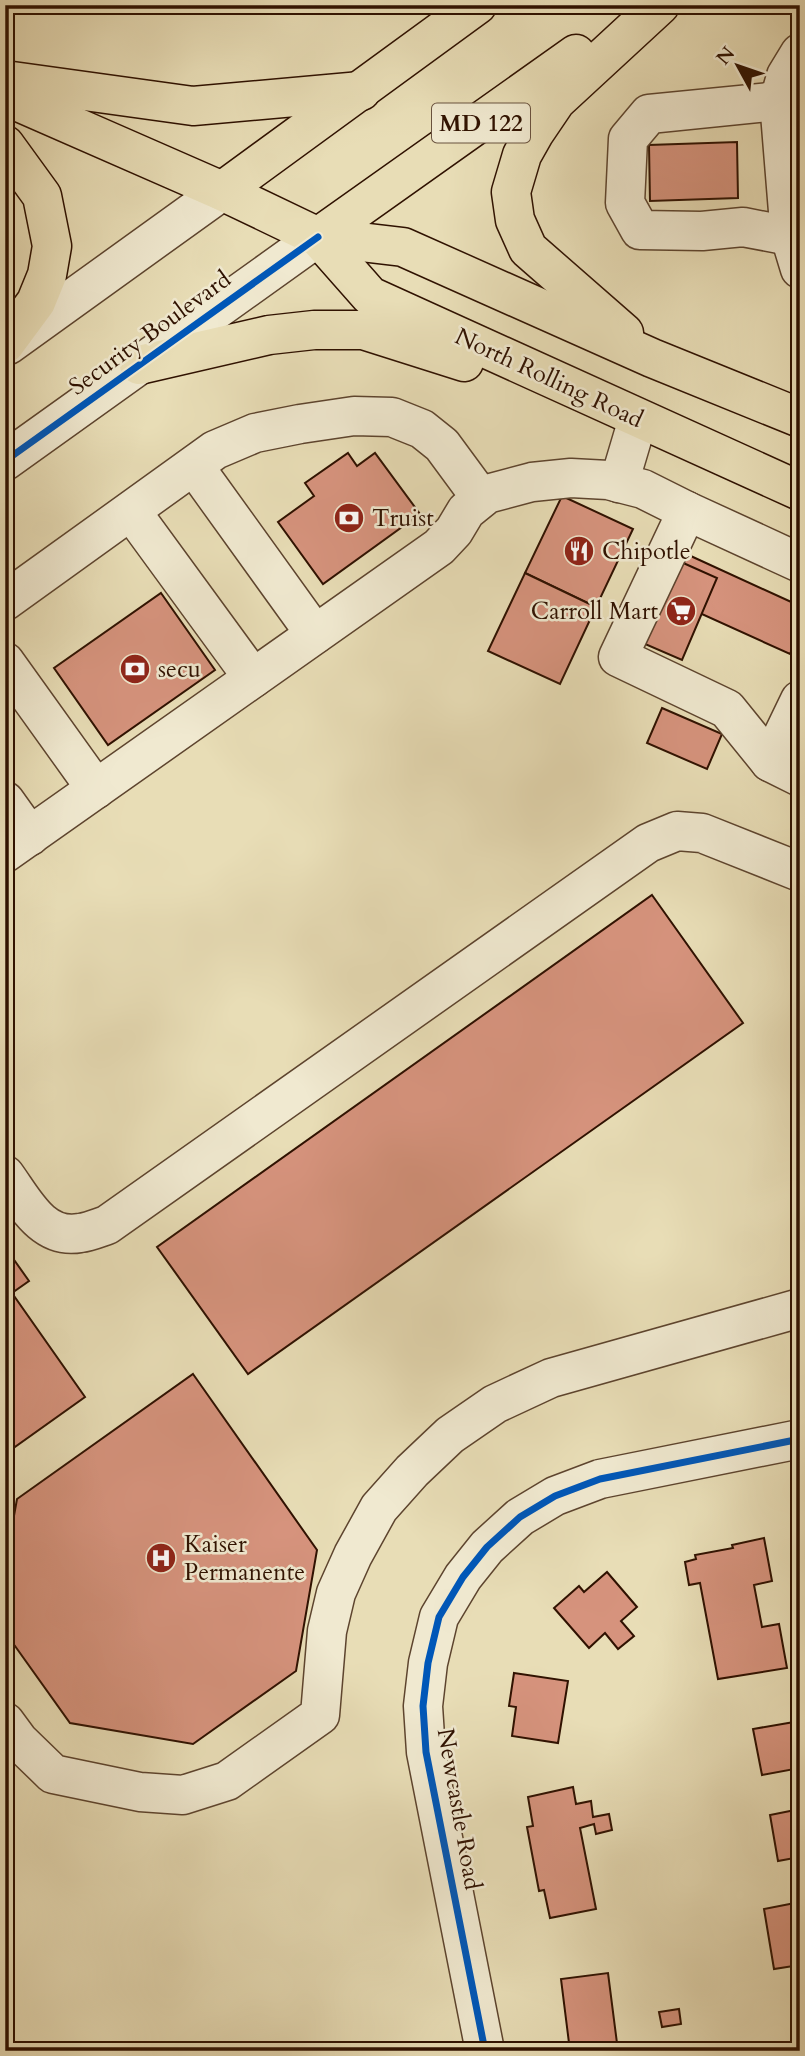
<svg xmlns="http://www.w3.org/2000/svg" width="805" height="2056" viewBox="0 0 805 2056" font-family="Cardo,serif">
	<rect width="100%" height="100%" fill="#e8ddb6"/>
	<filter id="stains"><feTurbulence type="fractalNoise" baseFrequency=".00286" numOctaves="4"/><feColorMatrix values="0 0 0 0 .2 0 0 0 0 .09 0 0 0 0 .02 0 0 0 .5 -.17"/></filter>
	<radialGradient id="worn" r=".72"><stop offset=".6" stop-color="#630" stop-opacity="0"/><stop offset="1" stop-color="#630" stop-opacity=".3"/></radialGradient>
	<g fill="#d6937d" stroke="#2f1100" stroke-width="2">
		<polygon points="737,142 738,198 650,201 649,145"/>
		<polygon points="348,453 357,466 375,453 420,514 323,584 278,522 314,496 305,483"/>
		<polygon points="562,496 633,529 596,607 525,573"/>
		<polygon points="682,552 800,606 800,632 790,654 662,596"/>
		<polygon points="681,562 717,578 682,660 645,644"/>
		<polygon points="525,573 596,607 560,684 488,651"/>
		<polygon points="161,593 215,670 108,745 54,668"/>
		<polygon points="662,708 722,734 707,769 647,743"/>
		<polygon points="652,895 743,1023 248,1374 157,1247"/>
		<polygon points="5,1247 29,1281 12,1293 85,1397 5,1454"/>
		<polygon points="193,1374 317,1550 296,1671 193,1744 70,1723 5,1632 5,1566 17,1499"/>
		<polygon points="764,1538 772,1581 754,1585 762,1627 779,1624 787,1668 718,1679 700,1583 689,1585 685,1562 696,1559 695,1555 733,1548 732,1545"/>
		<polygon points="607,1572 637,1607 621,1621 634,1636 618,1649 605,1633 589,1648 554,1608 579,1586 584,1592"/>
		<polygon points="514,1673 568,1681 558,1743 512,1736 516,1707 509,1706"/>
		<polygon points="800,1721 800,1768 762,1775 753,1729"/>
		<polygon points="573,1787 576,1804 591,1801 593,1817 609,1814 612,1830 596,1834 594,1824 580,1828 596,1909 550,1918 544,1890 539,1891 527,1827 533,1826 528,1797"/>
		<polygon points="800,1809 800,1857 778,1861 770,1815"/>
		<polygon points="800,1902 800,1965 774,1969 764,1909"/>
		<polygon points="608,1973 618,2051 570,2051 561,1979"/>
		<polygon points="679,2009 681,2024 662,2027 659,2012"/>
	</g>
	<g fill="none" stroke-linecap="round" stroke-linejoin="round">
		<g stroke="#5d442e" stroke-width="41">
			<g id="minor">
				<polyline points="800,53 786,76 779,101 790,236 800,269"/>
				<polyline points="779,101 649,114 628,139 625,203 640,230 702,231 743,227 790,236"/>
				<polyline points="8,345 222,191"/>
				<polyline points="5,461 318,237"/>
				<polyline points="194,466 315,634"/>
				<polyline points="619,483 638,419"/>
				<polyline points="131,511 253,678"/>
				<polyline points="687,511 618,657 727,709 770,762 800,777"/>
				<polyline points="5,601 215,450 255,433 300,424 354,416 392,417 422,429 442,445 481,498"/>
				<polyline points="5,662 96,789"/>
				<polyline points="770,762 800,700"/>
				<polyline points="5,801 30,836"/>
				<polyline points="5,853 439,547 454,531 466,511 487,494 532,482 571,478 608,480 643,489 687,511 800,563"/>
				<path d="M5,1175C24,1201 42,1240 80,1233C89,1232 98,1228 107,1225L648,843L677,831L702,833L800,872"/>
				<polyline points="5,1722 19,1741 53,1774 140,1792 183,1795 227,1781 320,1715 327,1631 336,1593 353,1555 379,1508 412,1471 450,1435 495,1404 551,1378 800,1308"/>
				<polyline points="485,2051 426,1752 423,1706 428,1663 439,1617 463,1577 487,1547 520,1517 555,1496 600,1479 800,1439"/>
			</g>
		</g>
		<g stroke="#2f1100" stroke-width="41">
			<g id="major">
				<polyline points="5,80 193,106 361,91"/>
				<polyline points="5,96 222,191 318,237 403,247 652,358 800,418"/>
				<polyline points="5,145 42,196 52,246 47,275 36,302 5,344"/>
				<polyline points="222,191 477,5"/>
				<polyline points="318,237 370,296 800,491"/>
				<polyline points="318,237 576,54"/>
				<polyline points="624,333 528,249 515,220 511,192 522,155 535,132 556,101 660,5"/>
				<polyline points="139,365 269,335 314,330 363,330 464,362"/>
			</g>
		</g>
		<use href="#minor" stroke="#f0e9d0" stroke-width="38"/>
		<use href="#major" stroke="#e8ddb6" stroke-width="38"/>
		<g stroke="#f0e9d0" stroke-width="11">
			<g id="cycleway">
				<polyline points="5,461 318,237"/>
				<polyline points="485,2051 426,1752 423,1706 428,1663 439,1617 463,1577 487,1547 520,1517 555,1496 600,1479 800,1439"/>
			</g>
		</g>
		<use href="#cycleway" stroke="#0057b8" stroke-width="7"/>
	</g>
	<defs>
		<g id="bank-disc" transform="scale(1.575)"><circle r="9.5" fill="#8f2418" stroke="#f0e9d0"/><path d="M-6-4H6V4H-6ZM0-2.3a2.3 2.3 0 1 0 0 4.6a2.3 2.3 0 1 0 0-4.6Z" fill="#fff"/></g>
		<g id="restaurant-disc" transform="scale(1.575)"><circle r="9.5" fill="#8f2418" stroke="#f0e9d0"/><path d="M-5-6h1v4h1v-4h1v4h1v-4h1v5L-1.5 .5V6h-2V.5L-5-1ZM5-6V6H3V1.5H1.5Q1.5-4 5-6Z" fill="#fff"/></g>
		<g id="supermarket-disc" transform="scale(1.575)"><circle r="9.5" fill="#8f2418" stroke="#f0e9d0"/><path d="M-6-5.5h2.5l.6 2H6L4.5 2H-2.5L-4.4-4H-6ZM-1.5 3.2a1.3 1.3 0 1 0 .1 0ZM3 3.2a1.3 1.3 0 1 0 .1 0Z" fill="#fff"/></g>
		<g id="hospital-disc" transform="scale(1.575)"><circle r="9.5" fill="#8f2418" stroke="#f0e9d0"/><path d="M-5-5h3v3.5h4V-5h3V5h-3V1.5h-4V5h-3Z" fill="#fff"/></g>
	</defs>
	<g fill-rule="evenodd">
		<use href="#bank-disc" x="349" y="518"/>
		<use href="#restaurant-disc" x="579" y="551"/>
		<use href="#supermarket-disc" x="681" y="611"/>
		<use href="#bank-disc" x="135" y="669"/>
		<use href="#hospital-disc" x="161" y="1558"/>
	</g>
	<g text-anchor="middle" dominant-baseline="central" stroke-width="5" stroke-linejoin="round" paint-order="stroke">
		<rect fill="#f0e9d0" stroke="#69523e" stroke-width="2" x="432" y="103.5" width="98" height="39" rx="5"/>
		<g font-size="23" font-weight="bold" fill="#2f1100">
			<text x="481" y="123">MD 122</text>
		</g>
		<g font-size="24" fill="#2f1100" stroke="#f0e9d0">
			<text transform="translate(150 333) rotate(-36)">Security Boulevard</text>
			<text transform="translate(549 378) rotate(25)">North Rolling Road</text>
			<text transform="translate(459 1809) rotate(80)">Newcastle Road</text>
		</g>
		<g font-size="24" fill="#2f1100" stroke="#f0e9d0" text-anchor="start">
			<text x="372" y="518">Truist</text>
			<text x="602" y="551">Chipotle</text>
			<text x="658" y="611" text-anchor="end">Carroll Mart</text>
			<text x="158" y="669">secu</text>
			<text x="184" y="1544">Kaiser<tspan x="184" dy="28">Permanente</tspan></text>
		</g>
	</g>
	<rect width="805" height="2056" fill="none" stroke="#e8ddb6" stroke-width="28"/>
	<rect x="7" y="7" width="791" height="2042" fill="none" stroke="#2f1100" stroke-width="3.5"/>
	<rect x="14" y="14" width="777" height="2028" fill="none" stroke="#2f1100" stroke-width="2"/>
	<g transform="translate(738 66) rotate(310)" stroke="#f0e9d0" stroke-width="5" paint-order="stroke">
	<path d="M0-5L12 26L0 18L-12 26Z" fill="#2f1100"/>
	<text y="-10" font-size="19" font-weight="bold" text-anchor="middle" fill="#2f1100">N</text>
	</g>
	<rect width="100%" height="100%" filter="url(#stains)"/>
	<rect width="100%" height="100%" fill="url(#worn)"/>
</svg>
